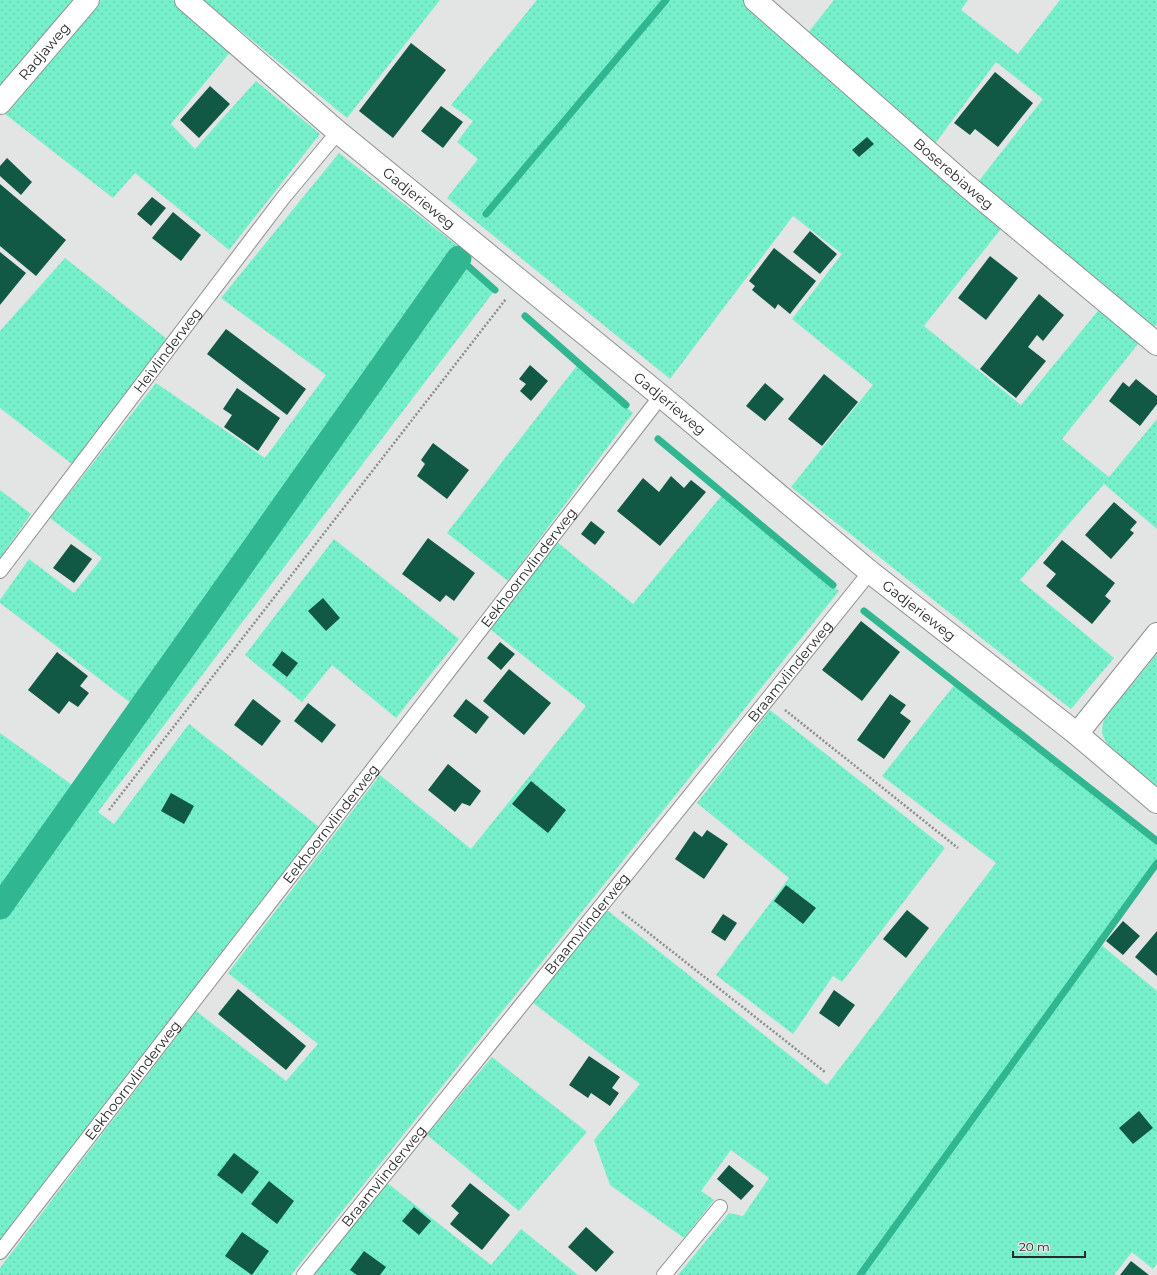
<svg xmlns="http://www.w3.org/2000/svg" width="1157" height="1275" viewBox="0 0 1157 1275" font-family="Montserrat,sans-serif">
	<defs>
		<pattern id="grass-dots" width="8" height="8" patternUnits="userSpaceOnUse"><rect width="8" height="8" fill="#76f0ca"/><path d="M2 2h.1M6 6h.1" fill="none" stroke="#66ceae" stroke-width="1.8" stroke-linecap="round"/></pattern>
	</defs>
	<rect width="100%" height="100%" fill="#e2e5e4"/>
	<g fill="url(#grass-dots)">
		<polygon points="0,0 78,0 0,91"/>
		<polygon points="101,0 173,0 231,51 171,124 195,149 256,81 320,134 229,250 135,173 113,198 5,114"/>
		<polygon points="203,0 440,0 347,118"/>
		<polygon points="537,0 743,0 1004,225 924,326 1021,405 1102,306 1142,339 1062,439 1109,477 1157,419 1157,529 1104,484 1020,580 1114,658 1071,709 791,487 873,385 792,319 842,254 793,216 670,379 447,198 478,159 457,142 473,121 451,105"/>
		<polygon points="834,0 968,0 961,10 1018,54 1060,0 1157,0 1157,324 1154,328 978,182 1043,99 996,62 934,145 807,34"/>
		<polygon points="339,153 464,251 460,258 495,290 98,812 114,824 189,724 319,827 0,1241 0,733 82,792 140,710 0,603 0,600 29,559 74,593 102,558 50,518 156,383 265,458 326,375 221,298"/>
		<polygon points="65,258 167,339 72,464 0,408 0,331"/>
		<polygon points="579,363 633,413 508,581 447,533"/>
		<polygon points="0,490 31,514 0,558"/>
		<polygon points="723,494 839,591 291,1275 0,1275 0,1268 196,1011 286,1081 318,1044 228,973 380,775 471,849 586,706 490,629 557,542 633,604"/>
		<polygon points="334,539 459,639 396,718 332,665 302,702 245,655"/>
		<path d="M1157,654V789C1141,776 1106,753 1102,732C1102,728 1103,723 1104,719Z"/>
		<polygon points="956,683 1157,841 1157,863 1099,943 1157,991 1157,1263 1153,1269 1132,1252 1114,1275 678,1275 729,1213 743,1216 769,1178 731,1150 701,1191 714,1200 684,1238 610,1185 594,1140 640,1084 533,1003 607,910 827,1085 996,863 882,776"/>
		<polygon points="770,710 945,848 842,982 833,976 793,1034 716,975 789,878 697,803"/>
		<polygon points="492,1057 587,1132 519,1211 427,1135"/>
		<polygon points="386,1182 491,1265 521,1229 578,1275 311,1275"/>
	</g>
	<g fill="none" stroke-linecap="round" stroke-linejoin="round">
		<g stroke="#31b692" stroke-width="7">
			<polyline points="486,214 666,0"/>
			<polyline points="459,258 495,290"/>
			<polyline points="525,316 626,405"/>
			<polyline points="658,439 833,585"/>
			<polyline points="864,611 1157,841"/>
			<polyline points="860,1275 1157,863"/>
		</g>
		<polyline stroke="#31b692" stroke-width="25" points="0,907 459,258"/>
	</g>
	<g fill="#115845">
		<polygon points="411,43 446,70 393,138 359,111"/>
		<polygon points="995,72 1033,103 998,147 975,129 970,135 954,123"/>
		<polygon points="210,86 230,104 199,138 180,120"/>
		<polygon points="441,106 463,122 443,148 421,131"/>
		<polygon points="867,137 874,144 859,157 852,150"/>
		<polygon points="7,158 32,182 21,195 0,176 0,166"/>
		<polygon points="0,184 66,240 36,276 0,246"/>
		<polygon points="152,197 166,208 151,226 137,214"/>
		<polygon points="173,212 201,235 181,261 152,238"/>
		<polygon points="810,231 837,254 820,274 793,252"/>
		<polygon points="774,248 816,281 790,314 778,304 775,309 752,290 755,286 749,281"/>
		<polygon points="0,252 26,273 0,305"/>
		<polygon points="990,256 1018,278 986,320 958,298"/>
		<polygon points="1039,294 1064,315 1043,341 1037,335 1028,347 1046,361 1016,398 980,369"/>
		<polygon points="226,329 306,389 287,415 207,354"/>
		<polygon points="530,365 548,381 531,401 520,391 526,384 519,379"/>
		<polygon points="824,374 858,402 822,446 788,419"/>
		<polygon points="1136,379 1157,396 1157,404 1140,426 1109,401 1123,382 1129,387"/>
		<polygon points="765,383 784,399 765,421 746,406"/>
		<polygon points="237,388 280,418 258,451 224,427 232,415 223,409"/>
		<polygon points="433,443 469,470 447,499 417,476 425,464 421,460"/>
		<polygon points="671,476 684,488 691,480 706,492 660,546 617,511 643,478 659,492"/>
		<polygon points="1114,502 1137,522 1130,530 1134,533 1111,559 1085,535"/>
		<polygon points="591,521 605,532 595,545 581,534"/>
		<polygon points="428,538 475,573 454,601 446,595 440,602 402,574"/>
		<polygon points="1062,540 1115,583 1105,596 1111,601 1092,624 1046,586 1056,574 1043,563"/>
		<polygon points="71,544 92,559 74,583 53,568"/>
		<polygon points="323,598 340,618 326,631 308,611"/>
		<polygon points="861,621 900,652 862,701 822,670"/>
		<polygon points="500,642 515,654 501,670 487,658"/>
		<polygon points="282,651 298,663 287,677 272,665"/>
		<polygon points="57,652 88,676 80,686 89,693 78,707 69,701 59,714 28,690"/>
		<polygon points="509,669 551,703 524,735 483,701"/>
		<polygon points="890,694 906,705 900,713 911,721 884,759 857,740"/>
		<polygon points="253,699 281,721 262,746 234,725"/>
		<polygon points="466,699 489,717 476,734 453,716"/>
		<polygon points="308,703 336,725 322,743 294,721"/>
		<polygon points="448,764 481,791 470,806 462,803 455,812 428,790"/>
		<polygon points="531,781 566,810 548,833 512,804"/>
		<polygon points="171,793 194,806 184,824 161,811"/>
		<polygon points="707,830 728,844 704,879 675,859 694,831 702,837"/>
		<polygon points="786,885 816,908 803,924 774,901"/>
		<polygon points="907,910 929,928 906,958 883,939"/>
		<polygon points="723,914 737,923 725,941 711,932"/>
		<polygon points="1123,921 1140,936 1123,955 1106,941"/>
		<polygon points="1157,931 1157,976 1135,957"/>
		<polygon points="238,989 306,1046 286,1070 218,1014"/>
		<polygon points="834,990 855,1005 839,1027 819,1013"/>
		<polygon points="589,1056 620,1077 612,1088 619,1093 610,1106 591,1093 588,1098 569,1085"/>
		<polygon points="1139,1111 1153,1128 1133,1144 1119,1128"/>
		<polygon points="234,1153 259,1172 242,1194 217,1175"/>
		<polygon points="729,1165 754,1186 741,1200 717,1179"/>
		<polygon points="269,1181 294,1201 277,1224 251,1204"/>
		<polygon points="470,1183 510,1215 482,1250 450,1224 459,1213 451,1206"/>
		<polygon points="414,1207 431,1221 419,1235 402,1221"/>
		<polygon points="586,1227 614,1252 596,1272 568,1247"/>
		<polygon points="242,1232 269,1251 252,1275 225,1256"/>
		<polygon points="364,1251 386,1267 380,1275 357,1275 350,1270"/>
		<polygon points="1131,1261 1149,1275 1120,1275"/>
	</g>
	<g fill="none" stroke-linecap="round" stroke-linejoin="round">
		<g stroke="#8e9190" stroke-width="16">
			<g id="lane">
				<path id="s1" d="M0,571L283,198L338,132"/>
				<path id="s2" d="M0,1252L661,396"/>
				<path id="s3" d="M304,1275L870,572"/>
				<polyline points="664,1275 720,1207"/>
			</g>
		</g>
		<g stroke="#8e9190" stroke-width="24">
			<g id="street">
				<path id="s4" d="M186,0L338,132L661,396L870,572L1077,734L1157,802"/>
				<path id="s5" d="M755,0L967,186L1157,344"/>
				<path id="s6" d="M0,103L88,0"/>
				<polyline points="1077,734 1157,634"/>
			</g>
		</g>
		<g stroke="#8b8d8d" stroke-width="2.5" stroke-dasharray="2 2" stroke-linecap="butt">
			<polyline points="785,710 958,848"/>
			<polyline points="109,810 506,299"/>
			<polyline points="622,912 825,1072"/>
		</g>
		<use href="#lane" stroke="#fff" stroke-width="14"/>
		<use href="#street" stroke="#fff" stroke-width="22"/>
	</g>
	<g text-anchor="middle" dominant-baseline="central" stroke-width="4" stroke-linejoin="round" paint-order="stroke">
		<g font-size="14" fill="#292a2a" stroke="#e2e5e4">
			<text stroke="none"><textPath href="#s6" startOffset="68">Radjaweg</textPath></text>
			<text stroke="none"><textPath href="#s5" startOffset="264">Boserebiaweg</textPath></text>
			<text stroke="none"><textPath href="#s4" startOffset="306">Gadjerieweg</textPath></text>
			<text stroke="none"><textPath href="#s1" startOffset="277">Heivlinderweg</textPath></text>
			<text stroke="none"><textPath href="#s4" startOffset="630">Gadjerieweg</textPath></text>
			<text stroke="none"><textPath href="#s2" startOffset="865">Eekhoornvlinderweg</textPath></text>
			<text stroke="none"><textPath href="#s4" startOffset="954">Gadjerieweg</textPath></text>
			<text stroke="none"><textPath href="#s3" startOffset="775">Braamvlinderweg</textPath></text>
			<text stroke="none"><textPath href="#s2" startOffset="541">Eekhoornvlinderweg</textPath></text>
			<text stroke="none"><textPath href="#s3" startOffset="451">Braamvlinderweg</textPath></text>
			<text stroke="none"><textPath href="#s2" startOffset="217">Eekhoornvlinderweg</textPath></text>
			<text stroke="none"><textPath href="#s3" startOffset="127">Braamvlinderweg</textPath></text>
		</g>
	</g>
	<path d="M1013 1251v6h72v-6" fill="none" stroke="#292a2a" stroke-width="2"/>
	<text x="1019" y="1251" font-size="12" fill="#292a2a" stroke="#e2e5e4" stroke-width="3" paint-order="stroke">20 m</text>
</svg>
